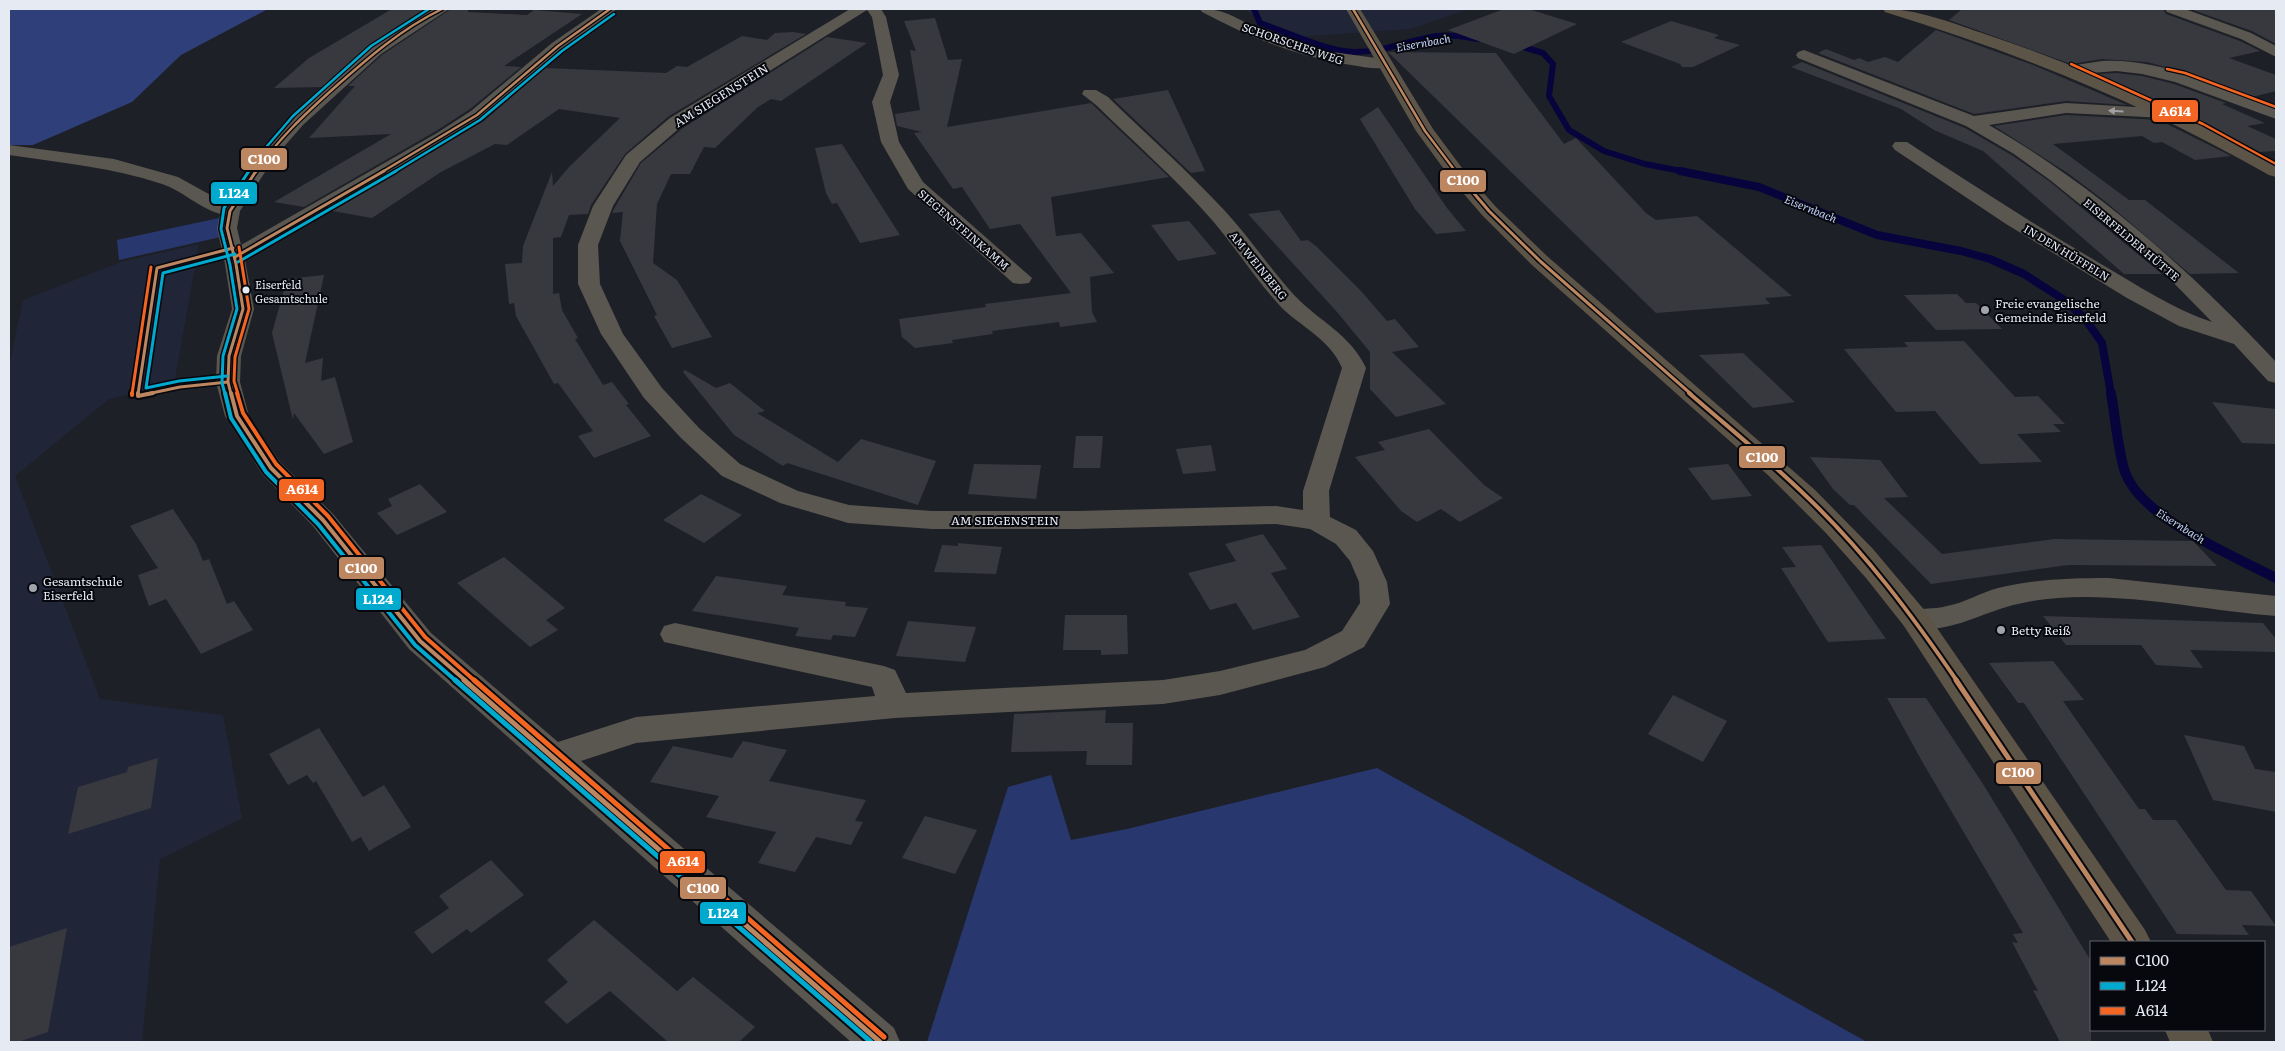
<svg xmlns="http://www.w3.org/2000/svg" width="2285" height="1051" viewBox="0 0 2285 1051" font-family="Literata,serif">
	<rect width="100%" height="100%" fill="#1e2027"/>
	<g fill="#202537">
		<polygon points="1245,9 1469,9 1411,29 1283,38"/>
		<polygon points="199,244 174,385 109,399 15,476 100,699 223,715 242,818 160,859 142,1042 9,1042 9,366 23,300 121,262"/>
	</g>
	<g fill="#28386f">
		<polygon points="219,218 225,236 119,260 117,240"/>
		<polygon points="1377,768 1867,1042 927,1042 1008,787 1051,775 1071,840 1127,829"/>
	</g>
	<polygon fill="#2e3f79" points="9,9 268,9 181,55 132,102 33,145 9,145"/>
	<g fill="none" stroke-linecap="round" stroke-linejoin="round">
		<g stroke="#06033d" stroke-width="6">
			<path d="M1254,9L1260,23C1287,32 1328,52 1355,52C1384,52 1409,40 1437,36C1451,34 1465,37 1479,39"/>
			<polyline points="1516,45 1543,53 1553,64 1549,96 1569,130 1604,151 1645,164 1686,172"/>
		</g>
		<polyline stroke="#06033d" stroke-width="8" points="1680,171 1759,187 1877,235 1961,251 1990,259 2024,274 2066,301 2086,320 2102,343 2111,394"/>
		<path stroke="#06033d" stroke-width="10" d="M2111,393C2115,416 2118,451 2125,472C2141,518 2234,556 2276,578"/>
	</g>
	<g fill="#37393f">
		<polygon points="392,9 427,9 368,46 322,87 274,88 309,58"/>
		<polygon points="451,9 468,9 468,12 527,15 534,10 582,14 504,66 521,67 470,109 436,131 304,207 274,202 391,134 309,138 355,86 348,86 382,55"/>
		<polygon points="1504,9 1528,9 1577,24 1514,54 1448,30"/>
		<polygon points="1962,9 2163,9 2166,14 2240,41 2260,51 2229,58 2276,75 2276,91 2252,97 2192,74 2147,62 2102,59 2071,64 1949,20"/>
		<polygon points="2190,9 2276,9 2276,44 2252,31"/>
		<polygon points="935,18 948,60 962,59 947,127 1091,103 1169,177 1051,197 1056,236 1081,233 1114,273 1090,277 1092,312 1097,322 1060,327 1059,322 992,331 993,334 952,340 953,343 915,348 902,337 899,319 986,307 985,304 1071,293 1020,224 990,229 962,187 953,189 914,133 922,132 897,126 895,114 920,110 910,50 916,51 904,21"/>
		<polygon points="1671,21 1719,35 1714,38 1740,45 1693,67 1682,67 1680,64 1621,42"/>
		<polygon points="1936,30 2033,65 2127,105 2066,101 1974,114 1818,53 1826,49 1854,60 1859,58 1868,62 1885,57 1898,62"/>
		<polygon points="793,32 806,34 669,116 625,154 591,205 588,214 569,215 561,237 553,238 553,294 559,293 562,310 578,338 575,339 603,385 612,382 629,404 626,405 651,436 594,458 578,436 593,431 558,383 554,384 516,316 514,303 509,304 505,264 522,263 523,246 552,172 553,186 569,167 620,118 559,109 507,145 495,144 441,172 372,218 332,211 484,121 545,68 666,73 677,66 687,67 742,36 767,40 775,33"/>
		<polygon points="827,37 867,43 781,101 771,99 758,107 715,148 704,147 690,174 671,174 657,204 653,263 677,280 712,337 672,348 654,316 657,315 619,239 620,240 623,212 612,213 615,207 641,163 683,128"/>
		<polygon points="1388,52 1496,53 1564,144 1576,138 1646,213 1656,220 1697,216 1792,296 1765,298 1770,304 1656,313"/>
		<polygon points="1802,62 1965,128 2013,156 2049,181 2162,274 2124,274 1983,151 1934,130 1901,109 1791,67"/>
		<polygon points="2116,73 2142,76 2174,84 2226,103 2222,104 2265,123 2247,126 2276,139 2276,151 2260,152 2169,106 2098,74"/>
		<polygon points="1168,90 1205,171 1191,173 1113,99"/>
		<polygon points="1378,107 1447,208 1466,231 1436,234 1415,209 1360,119"/>
		<polygon points="2066,115 2159,120 2231,156 2195,160 2162,142 2154,143 2142,136 2053,144 2129,200 2145,200 2239,273 2190,274 2106,202 2069,174 1994,126"/>
		<polygon points="842,144 900,235 860,243 837,203 832,204 826,193 815,148"/>
		<polygon points="1279,210 1301,241 1308,240 1317,247 1361,291 1387,321 1395,319 1419,347 1392,352 1446,404 1396,417 1370,389 1370,352 1337,312 1248,214"/>
		<polygon points="1189,221 1217,254 1178,261 1151,225"/>
		<polygon points="324,275 305,363 323,358 321,381 335,377 353,442 324,454 294,413 293,420 272,333 287,279"/>
		<polygon points="1957,294 1966,303 1976,303 2002,329 1936,330 1904,295"/>
		<polygon points="1964,341 2015,397 2038,396 2065,424 2053,424 2061,432 2017,434 2042,462 1980,464 1935,411 1896,412 1844,349 1908,347 1904,342"/>
		<polygon points="1743,353 1795,402 1753,408 1699,355"/>
		<polygon points="685,370 716,388 730,383 765,411 757,413 838,462 861,439 936,461 918,505 787,463 783,466 734,435 683,372"/>
		<polygon points="2212,402 2276,409 2276,444 2242,443"/>
		<polygon points="1429,429 1484,485 1503,498 1460,522 1441,509 1417,522 1401,511 1355,457 1385,450 1378,442"/>
		<polygon points="1076,436 1103,436 1100,468 1073,468"/>
		<polygon points="1211,445 1216,471 1183,474 1176,449"/>
		<polygon points="1810,457 1880,460 1908,497 1884,498 1942,554 2055,539 2193,541 2217,566 2068,565 1931,584 1854,505 1850,505 1833,489"/>
		<polygon points="974,464 1041,465 1036,499 968,494"/>
		<polygon points="1728,464 1752,496 1712,500 1688,468"/>
		<polygon points="420,484 447,512 397,535 377,513 392,506 388,499"/>
		<polygon points="701,494 742,515 704,543 663,520"/>
		<polygon points="173,509 196,544 203,561 209,559 227,604 234,601 253,630 201,654 166,599 149,606 138,575 158,568 130,526"/>
		<polygon points="1263,534 1287,569 1271,573 1300,617 1253,630 1236,603 1210,610 1188,573 1236,561 1225,544"/>
		<polygon points="958,543 1002,547 996,574 934,572 942,545 958,546"/>
		<polygon points="1821,545 1863,606 1886,639 1828,642 1781,568 1796,567 1782,547"/>
		<polygon points="504,557 565,608 546,620 558,630 530,647 457,583"/>
		<polygon points="716,576 787,586 782,595 846,602 845,606 868,608 855,637 833,635 831,640 795,636 799,628 692,611"/>
		<polygon points="1065,615 1127,615 1128,654 1101,655 1101,650 1063,650"/>
		<polygon points="2043,616 2263,623 2276,639 2276,652 2190,650 2203,668 2156,665 2141,645 2066,645"/>
		<polygon points="908,621 976,627 965,662 896,656"/>
		<polygon points="2053,661 2084,700 2063,701 2139,809 2145,809 2153,820 2176,820 2226,890 2251,891 2276,926 2242,925 2249,935 2177,934 2024,703 2018,703 1989,663"/>
		<polygon points="1673,695 1727,721 1703,762 1648,734"/>
		<polygon points="1887,698 1926,698 1983,784 2091,961 2091,1042 2060,1042 2033,990 2038,991 2012,942 2018,943 2013,934 2023,933 1923,763"/>
		<polygon points="1106,710 1105,723 1133,723 1132,765 1086,765 1087,751 1011,752 1014,714"/>
		<polygon points="319,728 363,797 384,785 411,827 369,851 361,837 352,842 316,781 313,783 307,775 288,785 269,754"/>
		<polygon points="2184,735 2244,746 2255,769 2276,772 2276,812 2213,800"/>
		<polygon points="743,741 787,750 769,781 866,800 855,821 863,822 851,845 816,837 795,872 758,863 776,832 706,817 719,796 650,782 673,746 732,758"/>
		<polygon points="158,758 151,808 68,834 78,787 127,772 128,767"/>
		<polygon points="925,816 977,830 955,874 902,858"/>
		<polygon points="491,860 524,895 471,933 467,929 432,954 414,932 449,908 439,896"/>
		<polygon points="594,920 677,991 693,977 755,1027 739,1042 668,1042 610,991 567,1024 544,1002 568,982 547,960"/>
		<polygon points="67,928 48,1032 18,1042 9,1042 9,947"/>
	</g>
	<g fill="none" stroke-linecap="round" stroke-linejoin="round">
		<g fill="#5a5650" fill-rule="evenodd">
			<path d="M431,9H449L381,54L303,125L274,158L240,211L237,228L241,245L437,133L471,111L552,43L601,9H617L564,49L483,119L449,141L245,260L254,309L241,356L240,382L249,416L280,462L333,514L431,633L558,742L636,717L875,696L872,687L664,642L660,634L664,626L675,623L884,666L895,670L906,693L1163,680L1220,671L1305,650L1342,631L1360,603L1359,582L1350,561L1336,544L1310,529L1276,524L1077,529H932L848,523L838,520L780,503L722,476L681,438L644,398L601,334L578,284V245L593,206L626,155L670,118L850,9H881L886,17L899,75L890,102L899,142L923,182L1032,278L1029,283L1021,284L1013,283L908,189L881,142L872,102L883,75L872,17L867,10L682,126L640,162L613,206L598,245L600,284L623,334L662,388L699,428L740,464L798,491L849,505L932,511H1077L1276,506L1303,510V491L1342,368C1331,340 1301,327 1281,307C1256,280 1236,248 1212,220C1176,179 1135,143 1096,105L1082,94L1084,90H1096L1108,97C1147,135 1188,171 1225,211C1250,238 1270,269 1295,296C1319,321 1351,335 1366,368L1329,491L1330,517L1356,530L1373,551L1387,582L1390,604L1364,647L1325,667L1220,695L1163,704L895,718L636,743L581,761L894,1028L900,1042H851L409,649L313,526L262,474L225,416L216,382L217,356L232,309L225,264L217,228L220,214C199,208 183,191 162,184C112,167 61,163 9,155V145L114,159L178,177L225,203L261,151L291,117L369,48L415,17Z"/>
			<path d="M1200,9C1224,9 1232,16 1253,26C1274,35 1296,43 1318,49C1342,55 1366,55 1390,61L1392,64L1390,67C1378,70 1363,67 1351,65C1298,57 1249,37 1202,12Z"/>
			<polygon points="2165,9 2185,9 2251,33 2276,46 2276,57 2241,39 2167,12"/>
			<path d="M1804,50L1974,116L2066,103L2171,109L2174,113L2171,117L2165,118L2066,113L1989,125C2097,187 2192,272 2276,362V383L2268,381L2234,344L2179,326L2127,298L2006,224L1895,150L1892,146L1895,142H1907C1971,184 2035,225 2101,264C2137,285 2173,309 2212,322L2160,269L2050,180L2014,154L1966,126L1798,58L1796,55L1798,52Z"/>
			<path d="M2102,61C2163,58 2221,88 2276,108V119L2175,82L2142,74L2116,71L2068,75L2062,73L2060,70L2062,67Z"/>
			<path d="M2109,578L2276,596V616C2196,610 2097,585 2018,604C1980,612 1945,638 1904,626L1900,619L1904,612C1918,607 1933,610 1947,606C1964,603 1980,593 1998,588C2035,579 2071,578 2109,578Z"/>
		</g>
		<g fill="#5d5448" fill-rule="evenodd">
			<polygon points="1346,9 1360,9 1433,129 1465,172 1496,207 1547,256 1815,490 1873,549 1926,612 2145,930 2151,942 2111,942 1904,626 1866,578 1825,532 1769,476 1532,265 1482,215 1452,180 1416,131"/>
			<path d="M1883,9C1917,9 1949,22 1982,33C2084,67 2182,111 2276,163V177L2269,175C2147,105 2019,53 1885,12Z"/>
			<polygon points="2165,1030 2208,1030 2213,1042 2170,1042"/>
		</g>
		<g stroke="#07080e" stroke-width="5">
			<g id="bus-1-far3">
				<polyline points="1353,9 1425,131 1456,172"/>
				<path d="M256,172C277,140 305,114 334,88C368,58 401,29 442,9"/>
				<polyline points="382,172 477,115 558,46 610,9"/>
			</g>
		</g>
		<g stroke="#07080e" stroke-width="6">
			<g id="bus-1-far2">
				<polyline points="1455,171 1489,211 1540,261 1691,394"/>
				<polyline points="235,257 384,171"/>
				<polyline points="138,394 157,268 233,248"/>
				<polyline points="147,394 180,387 228,382"/>
				<polyline points="231,394 228,382 229,356 243,309 236,264 227,228 230,211 256,171"/>
			</g>
		</g>
		<g stroke="#07080e" stroke-width="8">
			<g id="bus-1-far1">
				<polyline points="138,393 138,396 153,393"/>
				<polyline points="231,393 237,416 271,468 323,520 420,641 466,681"/>
				<path d="M1689,393C1728,427 1769,460 1806,496C1864,551 1912,615 1957,681"/>
			</g>
		</g>
		<g stroke="#07080e" stroke-width="9">
			<g id="bus-1">
				<polyline points="464,680 880,1042"/>
				<polyline points="1956,680 2132,942"/>
			</g>
		</g>
		<g stroke="#07080e" stroke-width="5">
			<g id="bus-2-far3">
				<polyline points="248,172 262,152 293,116 371,46 429,9"/>
				<polyline points="394,172 480,120 562,51 614,14"/>
			</g>
		</g>
		<g stroke="#07080e" stroke-width="6">
			<g id="bus-2-far2">
				<polyline points="238,262 396,171"/>
				<polyline points="227,376 179,381 146,388 163,273 235,254"/>
				<polyline points="225,394 222,383 223,356 237,309 230,265 221,229 224,208 249,171"/>
			</g>
		</g>
		<g stroke="#07080e" stroke-width="8">
			<polyline id="bus-2-far1" points="225,393 231,418 266,472 318,524 415,645 456,681"/>
		</g>
		<g stroke="#07080e" stroke-width="9">
			<polyline id="bus-2" points="455,680 871,1042"/>
		</g>
		<g stroke="#07080e" stroke-width="5">
			<g id="bus-3-far3">
				<polyline points="2071,64 2203,124 2276,164"/>
				<polyline points="2167,69 2185,73 2276,107"/>
			</g>
		</g>
		<g stroke="#07080e" stroke-width="6">
			<g id="bus-3-far2">
				<polyline points="132,394 151,267"/>
				<polyline points="238,394 234,381 235,357 249,309 239,247"/>
			</g>
		</g>
		<g stroke="#07080e" stroke-width="8">
			<g id="bus-3-far1">
				<polyline points="237,393 243,413 276,464 328,516 425,637 475,681"/>
				<polyline points="132,395 132,393"/>
			</g>
		</g>
		<g stroke="#07080e" stroke-width="9">
			<polyline id="bus-3" points="474,680 884,1037"/>
		</g>
		<use href="#bus-1-far3" stroke="#bb8660" stroke-width="2.5"/>
		<use href="#bus-1-far2" stroke="#bb8660" stroke-width="3"/>
		<use href="#bus-1-far1" stroke="#bb8660" stroke-width="4"/>
		<use href="#bus-1" stroke="#bb8660" stroke-width="5"/>
		<use href="#bus-2-far3" stroke="#00a9ce" stroke-width="2.5"/>
		<use href="#bus-2-far2" stroke="#00a9ce" stroke-width="3"/>
		<use href="#bus-2-far1" stroke="#00a9ce" stroke-width="4"/>
		<use href="#bus-2" stroke="#00a9ce" stroke-width="5"/>
		<use href="#bus-3-far3" stroke="#f26522" stroke-width="2.5"/>
		<use href="#bus-3-far2" stroke="#f26522" stroke-width="3"/>
		<use href="#bus-3-far1" stroke="#f26522" stroke-width="4"/>
		<use href="#bus-3" stroke="#f26522" stroke-width="5"/>
	</g>
	<defs><path id="oneway-solid" d="M-6-.8H1V-3.2L6.5 0L1 3.2V.8H-6Z" transform="scale(1.25)"/></defs>
	<use fill="#a0a0a2" href="#oneway-solid" transform="translate(2116 111) rotate(-177)"/>
	<circle fill="#e6eaf3" stroke="#07080e" stroke-width="2" cx="246" cy="290" r="4.5"/>
	<g fill="#a0a3ac" stroke="#07080e" stroke-width="2">
		<circle cx="1985" cy="310" r="5"/>
		<circle cx="33" cy="588" r="5"/>
		<circle cx="2001" cy="630" r="5"/>
	</g>
	<g text-anchor="middle" dominant-baseline="central" stroke-width="4" stroke-linejoin="round" paint-order="stroke">
		<g font-size="11" font-style="italic" fill="#c1d0f8" stroke="#07080e">
			<text transform="translate(1423 42) rotate(-10)">Eisernbach</text>
			<text transform="translate(1811 208) rotate(22)">Eisernbach</text>
			<text transform="translate(2181 525) rotate(32)">Eisernbach</text>
		</g>
		<g font-size="11" fill="#e6eaf3" stroke="#07080e">
			<text transform="translate(1293 43) rotate(19)">SCHORSCHES WEG</text>
			<text transform="translate(964 229) rotate(41)">SIEGENSTEINKAMM</text>
			<text transform="translate(2132 239) rotate(40)">EISERFELDER HÜTTE</text>
			<text transform="translate(2067 252) rotate(31)">IN DEN HÜFFELN</text>
			<text transform="translate(1259 265) rotate(51)">AM WEINBERG</text>
		</g>
		<g font-size="11" fill="#e6eaf3" stroke="#07080e" text-anchor="start">
			<text x="255" y="284">Eiserfeld<tspan x="255" dy="14">Gesamtschule</tspan></text>
		</g>
		<g font-size="12" fill="#e6eaf3" stroke="#07080e">
			<text transform="translate(721 95) rotate(-32)">AM SIEGENSTEIN</text>
			<text x="1005" y="520">AM SIEGENSTEIN</text>
		</g>
		<g font-size="12" fill="#e6eaf3" stroke="#07080e" text-anchor="start">
			<text x="1995" y="303">Freie evangelische<tspan x="1995" dy="14">Gemeinde Eiserfeld</tspan></text>
			<text x="43" y="581">Gesamtschule<tspan x="43" dy="14">Eiserfeld</tspan></text>
			<text x="2011" y="630">Betty Reiß</text>
		</g>
	</g>
	<g stroke="#07080e" stroke-width="2">
		<rect x="2151" y="99" width="48" height="24" rx="5" fill="#f26522"/>
		<rect x="240" y="147" width="48" height="24" rx="5" fill="#bb8660"/>
		<rect x="1439" y="169" width="48" height="24" rx="5" fill="#bb8660"/>
		<rect x="210" y="181" width="48" height="24" rx="5" fill="#00a9ce"/>
		<rect x="1738" y="445" width="48" height="24" rx="5" fill="#bb8660"/>
		<rect x="278" y="478" width="47" height="24" rx="5" fill="#f26522"/>
		<rect x="338" y="556" width="47" height="24" rx="5" fill="#bb8660"/>
		<rect x="355" y="587" width="47" height="24" rx="5" fill="#00a9ce"/>
		<rect x="1995" y="761" width="47" height="24" rx="5" fill="#bb8660"/>
		<rect x="659" y="850" width="47" height="24" rx="5" fill="#f26522"/>
		<rect x="679" y="876" width="48" height="24" rx="5" fill="#bb8660"/>
		<rect x="699" y="901" width="48" height="24" rx="5" fill="#00a9ce"/>
	</g>
	<g font-size="14" text-anchor="middle" font-weight="bold" fill="#fff">
		<text x="2175" y="116">A614</text>
		<text x="264" y="164">C100</text>
		<text x="1463" y="185">C100</text>
		<text x="234" y="198">L124</text>
		<text x="1762" y="462">C100</text>
		<text x="302" y="494">A614</text>
		<text x="361" y="573">C100</text>
		<text x="378" y="604">L124</text>
		<text x="2018" y="777">C100</text>
		<text x="683" y="866">A614</text>
		<text x="703" y="893">C100</text>
		<text x="723" y="918">L124</text>
	</g>
	<rect width="2285" height="1051" fill="none" stroke="#e6eaf3" stroke-width="20"/>
	<rect x="2090" y="941" width="175" height="90" fill="#07080e" stroke="#60626a"/>
	<rect x="2100" y="957" width="25" height="8" fill="#bb8660" stroke="#60626a"/>
	<text x="2135" y="966" font-size="15" fill="#e6eaf3">C100</text>
	<rect x="2100" y="982" width="25" height="8" fill="#00a9ce" stroke="#60626a"/>
	<text x="2135" y="991" font-size="15" fill="#e6eaf3">L124</text>
	<rect x="2100" y="1007" width="25" height="8" fill="#f26522" stroke="#60626a"/>
	<text x="2135" y="1016" font-size="15" fill="#e6eaf3">A614</text>
</svg>
